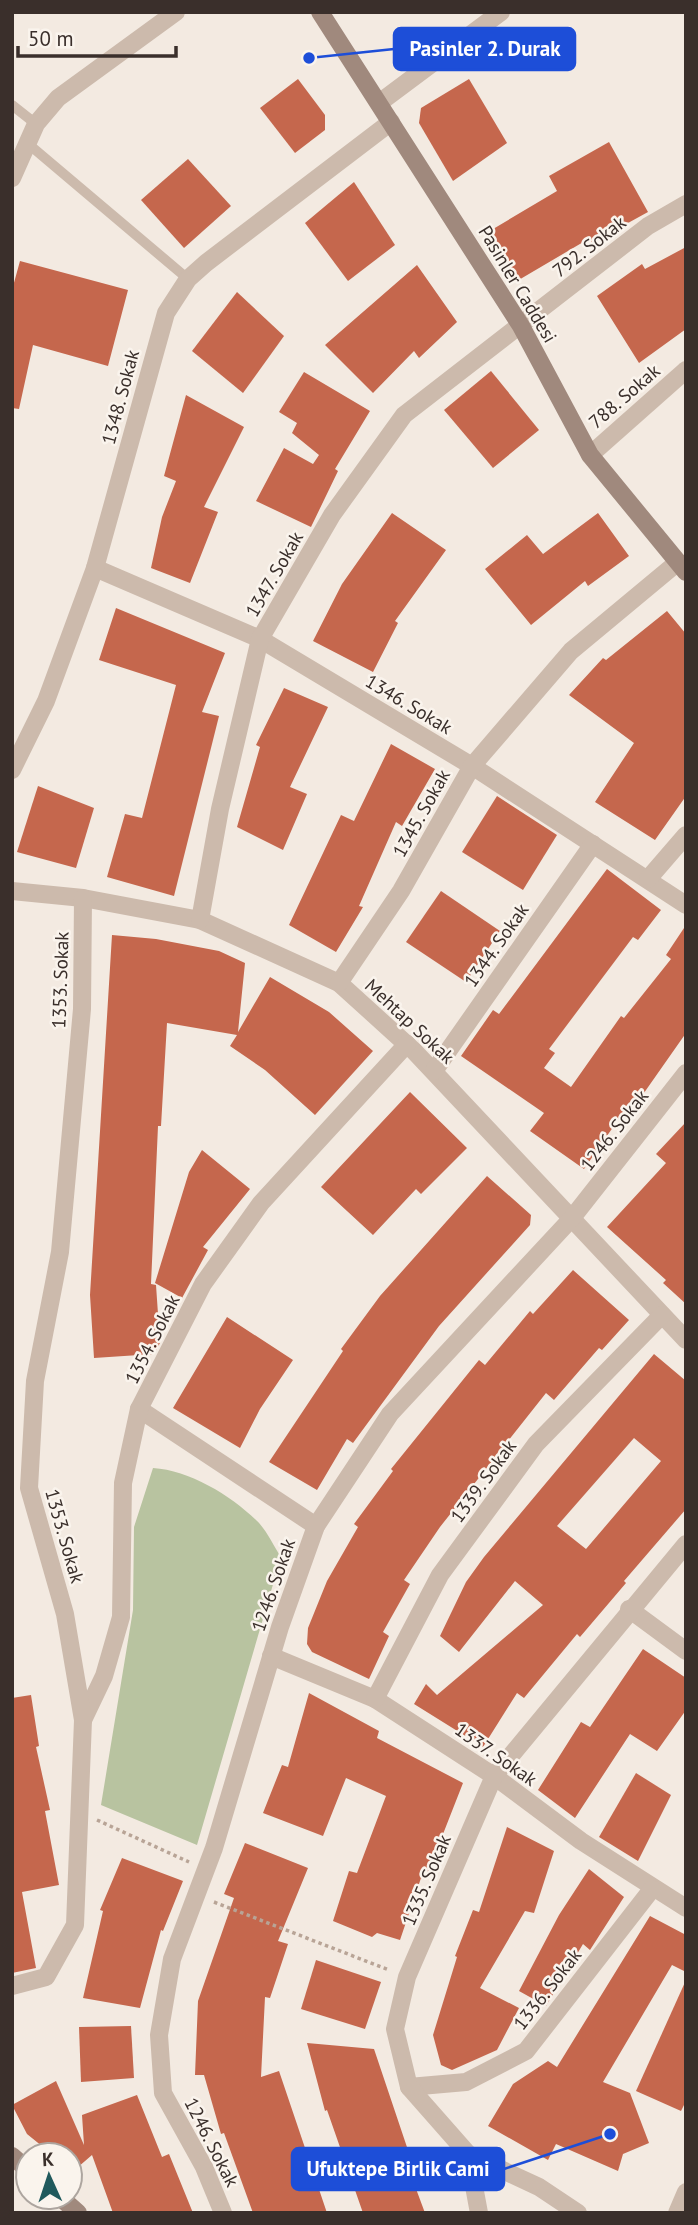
<svg xmlns="http://www.w3.org/2000/svg" width="698" height="2225" viewBox="0 0 698 2225" font-family="'PT Sans',sans-serif">
	<rect width="100%" height="100%" fill="#f3eae1"/>
	<path fill="#b8c3a0" d="M153,1468C189,1470 230,1495 256,1520C266,1529 273,1545 281,1557L197,1845L101,1805L133,1610L134,1527Z"/>
	<g fill="#c5674d" fill-rule="evenodd">
		<polygon points="298,79 325,115 325,130 295,153 260,108"/>
		<polygon points="469,79 507,143 453,181 419,123 421,108"/>
		<polygon points="609,142 648,212 588,245 585,241 517,281 488,232 557,191 549,176"/>
		<polygon points="188,159 231,206 184,248 141,200"/>
		<polygon points="354,182 395,245 348,281 305,223"/>
		<polygon points="686,247 686,329 639,363 597,296 642,264 645,269"/>
		<polygon points="20,261 128,290 108,366 33,345 19,409 12,408 12,290"/>
		<polygon points="417,265 457,322 419,358 414,351 373,393 325,345"/>
		<polygon points="237,292 284,336 243,393 192,351"/>
		<polygon points="491,371 539,430 493,468 444,410"/>
		<polygon points="304,372 370,411 335,469 338,471 311,527 256,501 284,448 313,464 319,455 292,433 297,423 279,412"/>
		<polygon points="186,395 244,427 204,507 218,512 190,583 151,568 162,517 176,481 164,476"/>
		<polygon points="392,513 446,550 395,621 398,623 373,672 313,641 342,584"/>
		<polygon points="598,513 629,556 588,586 585,581 531,625 485,569 527,535 543,554"/>
		<polygon points="116,608 225,653 202,712 219,716 174,896 107,877 125,814 142,818 176,685 99,660"/>
		<polygon points="667,611 686,634 686,796 655,840 595,802 634,743 569,695 603,658 606,660"/>
		<polygon points="284,688 328,707 290,787 307,794 283,850 237,827 260,747 256,745"/>
		<polygon points="391,744 435,769 402,826 396,822 359,906 363,907 336,952 289,925 341,815 354,821"/>
		<polygon points="38,786 94,808 76,868 17,852"/>
		<polygon points="497,796 557,835 523,890 462,852"/>
		<polygon points="607,869 661,910 638,940 633,937 549,1049 555,1053 544,1068 571,1087 621,1016 624,1018 671,959 666,955 686,925 686,1033 632,1110 627,1107 584,1169 530,1131 544,1113 461,1056 493,1010 499,1014"/>
		<polygon points="441,891 500,931 466,982 406,942"/>
		<polygon points="112,935 156,939 219,951 245,963 238,1032 270,977 329,1012 373,1051 315,1115 265,1070 230,1046 237,1035 167,1023 161,1126 158,1126 151,1284 156,1285 160,1343 154,1354 94,1358 90,1295"/>
		<polygon points="410,1092 467,1148 421,1194 416,1189 373,1235 321,1187"/>
		<polygon points="686,1122 686,1304 663,1283 666,1280 607,1227 666,1163 656,1154"/>
		<polygon points="202,1150 250,1189 203,1247 208,1250 182,1298 155,1283 189,1172"/>
		<polygon points="487,1176 531,1215 530,1225 439,1326 353,1443 347,1439 317,1490 269,1462 343,1351 341,1349 380,1296"/>
		<polygon points="573,1270 629,1320 602,1350 599,1348 554,1400 546,1393 440,1527 404,1580 410,1584 383,1632 389,1636 369,1679 312,1652 307,1644 308,1628 327,1581 358,1527 354,1524 393,1471 391,1469 479,1360 485,1365 530,1311 533,1314"/>
		<polygon points="227,1317 293,1360 260,1409 240,1448 173,1408"/>
		<path d="M654,1354L686,1381V1509L624,1581L626,1583L580,1637L577,1634L524,1698L517,1693L483,1747L414,1704L426,1684L437,1695L543,1605L515,1581L459,1652L440,1636L466,1582L484,1557ZM634,1438L661,1461L586,1549L557,1526Z"/>
		<polygon points="643,1649 686,1678 686,1710 657,1751 630,1734 575,1818 538,1790 581,1722 590,1727"/>
		<polygon points="309,1693 379,1731 377,1738 463,1783 425,1880 421,1878 400,1940 377,1933 372,1937 333,1921 349,1871 357,1873 386,1796 346,1778 323,1836 263,1813 282,1765 288,1767"/>
		<polygon points="31,1695 39,1746 36,1747 50,1810 45,1811 59,1885 22,1892 36,1968 12,1973 12,1698"/>
		<polygon points="636,1773 671,1795 638,1861 599,1837"/>
		<polygon points="507,1827 554,1851 534,1913 525,1911 480,1988 519,2008 497,2050 452,2070 441,2065 433,2035 457,1957 455,1956 473,1910 479,1912"/>
		<polygon points="245,1843 308,1868 278,1941 288,1944 270,1998 265,1997 261,2077 279,2071 327,2213 253,2213 224,2133 221,2134 204,2075 195,2075 198,2001 234,1898 224,1894"/>
		<polygon points="122,1858 183,1881 163,1931 161,1930 140,2008 83,1998 103,1911 100,1910"/>
		<polygon points="589,1869 624,1897 590,1950 583,1944 546,2006 519,1991 559,1915"/>
		<polygon points="650,1916 686,1935 686,1972 672,1965 603,2082 630,2093 649,2143 623,2154 618,2171 556,2144 548,2160 488,2126 513,2084 548,2061 557,2067"/>
		<polygon points="316,1960 381,1982 365,2029 301,2009"/>
		<polygon points="686,1980 686,2101 681,2111 636,2091"/>
		<polygon points="131,2026 134,2078 81,2082 79,2027"/>
		<polygon points="307,2043 374,2049 414,2168 409,2170 425,2213 363,2213 327,2110 325,2111"/>
		<polygon points="56,2081 84,2145 82,2115 137,2095 162,2157 169,2154 193,2213 113,2213 92,2155 70,2174 70,2155 53,2155 27,2134 12,2105"/>
	</g>
	<g fill="none" stroke-linecap="round" stroke-linejoin="round">
		<g stroke="#b8a496" stroke-width="3.5" stroke-dasharray="3.5 3.5" stroke-linecap="butt">
			<polyline points="97,1820 189,1862"/>
			<polyline points="214,1902 389,1970"/>
		</g>
		<g stroke="#ccbaac" stroke-width="10">
			<polyline points="12,105 36,124"/>
			<polyline points="26,142 188,279"/>
		</g>
		<g stroke="#ccbaac" stroke-width="18">
			<polyline points="379,103 501,12"/>
			<polyline points="12,178 36,124 58,98 176,12"/>
			<polyline points="590,455 686,370"/>
			<polyline points="95,568 260,639 472,766 686,905"/>
			<polyline points="12,770 46,701 95,568 166,313 188,279 206,263 391,122"/>
			<polyline points="648,879 686,835"/>
			<polyline points="12,891 83,898 200,920 339,983 414,1051 686,1340"/>
			<polyline points="200,920 220,809 260,639 332,515 404,415 648,226 686,204"/>
			<polyline points="339,983 401,891 472,766 571,651 678,562"/>
			<polyline points="434,1071 593,844"/>
			<polyline points="139,1409 316,1526"/>
			<polyline points="629,1609 686,1651"/>
			<polyline points="271,1656 375,1699 494,1776 581,1841 686,1908"/>
			<polyline points="375,1699 440,1575 536,1444 662,1315"/>
			<polyline points="83,1720 104,1676 121,1617 123,1483 139,1409 203,1284 261,1203 407,1044"/>
			<polyline points="12,1986 46,1977 75,1925 83,1720 65,1614 29,1488 35,1381 60,1252 82,1009 83,898"/>
			<polyline points="409,2087 466,2082 526,2051 652,1889"/>
			<polyline points="468,2154 479,2213"/>
			<polyline points="223,2213 204,2167 163,2093 159,2035 172,1959 214,1848 280,1627 316,1526 390,1414 572,1218 686,1073"/>
			<polyline points="578,2213 539,2187 468,2154 409,2087 395,2029 407,1977 494,1776 686,1544"/>
			<polyline points="677,2213 686,2192"/>
		</g>
		<g stroke="#a0897d" stroke-width="18">
			<polyline points="320,12 521,326 590,455 686,572"/>
			<polyline points="12,2156 28,2170"/>
			<polyline points="60,2197 78,2213"/>
		</g>
	</g>
	<g text-anchor="middle" dominant-baseline="central" stroke-width="5" stroke-linejoin="round" paint-order="stroke">
		<g font-size="19" fill="#3a2f2b" stroke="#faf4ed">
			<text transform="translate(589 246) rotate(-38)">792. Sokak</text>
			<text transform="translate(518 284) rotate(59)">Pasinler Caddesi</text>
			<text transform="translate(624 396) rotate(-41)">788. Sokak</text>
			<text transform="translate(120 397) rotate(-75)">1348. Sokak</text>
			<text transform="translate(274 574) rotate(-60)">1347. Sokak</text>
			<text transform="translate(409 704) rotate(31)">1346. Sokak</text>
			<text transform="translate(421 813) rotate(-61)">1345. Sokak</text>
			<text transform="translate(496 945) rotate(-55)">1344. Sokak</text>
			<text transform="translate(60 980) rotate(-88)">1353. Sokak</text>
			<text transform="translate(410 1021) rotate(43)">Mehtap Sokak</text>
			<text transform="translate(614 1130) rotate(-52)">1246. Sokak</text>
			<text transform="translate(152 1339) rotate(-63)">1354. Sokak</text>
			<text transform="translate(483 1481) rotate(-54)">1339. Sokak</text>
			<text transform="translate(65 1536) rotate(74)">1353. Sokak</text>
			<text transform="translate(273 1585) rotate(-71)">1246. Sokak</text>
			<text transform="translate(496 1754) rotate(35)">1337. Sokak</text>
			<text transform="translate(426 1880) rotate(-67)">1335. Sokak</text>
			<text transform="translate(547 1989) rotate(-52)">1336. Sokak</text>
			<text transform="translate(212 2142) rotate(63)">1246. Sokak</text>
		</g>
	</g>
	<path fill="none" stroke="#1d4ed8" stroke-width="2.5" d="M309 58L394 49M610 2134L504 2169"/>
	<g fill="#1d4ed8" stroke="#faf4ed" stroke-width="2.5">
		<circle cx="309" cy="58" r="7"/>
		<circle cx="610" cy="2134" r="7"/>
	</g>
	<g fill="#1d4ed8" stroke="#1d4ed8" stroke-width="2.5">
		<rect x="394" y="28" width="181" height="42" rx="7"/>
		<rect x="292" y="2148" width="212" height="42" rx="7"/>
	</g>
	<g font-size="21" text-anchor="middle" font-weight="bold" fill="#fff">
		<text x="485" y="56">Pasinler 2. Durak</text>
		<text x="398" y="2176">Ufuktepe Birlik Cami</text>
	</g>
	<rect width="698" height="2225" fill="none" stroke="#3a2f2b" stroke-width="28"/>
	<g transform="translate(49 2176) rotate(357)"><circle r="33" fill="#faf4ed" stroke="#ada59f" stroke-width="2"/>
	<path d="M0-5L12 26L0 18L-12 26Z" fill="#20595c"/>
	<text y="-10" font-size="19" font-weight="bold" text-anchor="middle" fill="#3a2f2b">K</text>
	</g>
	<path d="M18 46v10h158v-10" fill="none" stroke="#3a2f2b" stroke-width="3.5"/>
	<text x="28" y="46" font-size="21" fill="#3a2f2b" stroke="#faf4ed" stroke-width="5" paint-order="stroke">50 m</text>
</svg>
